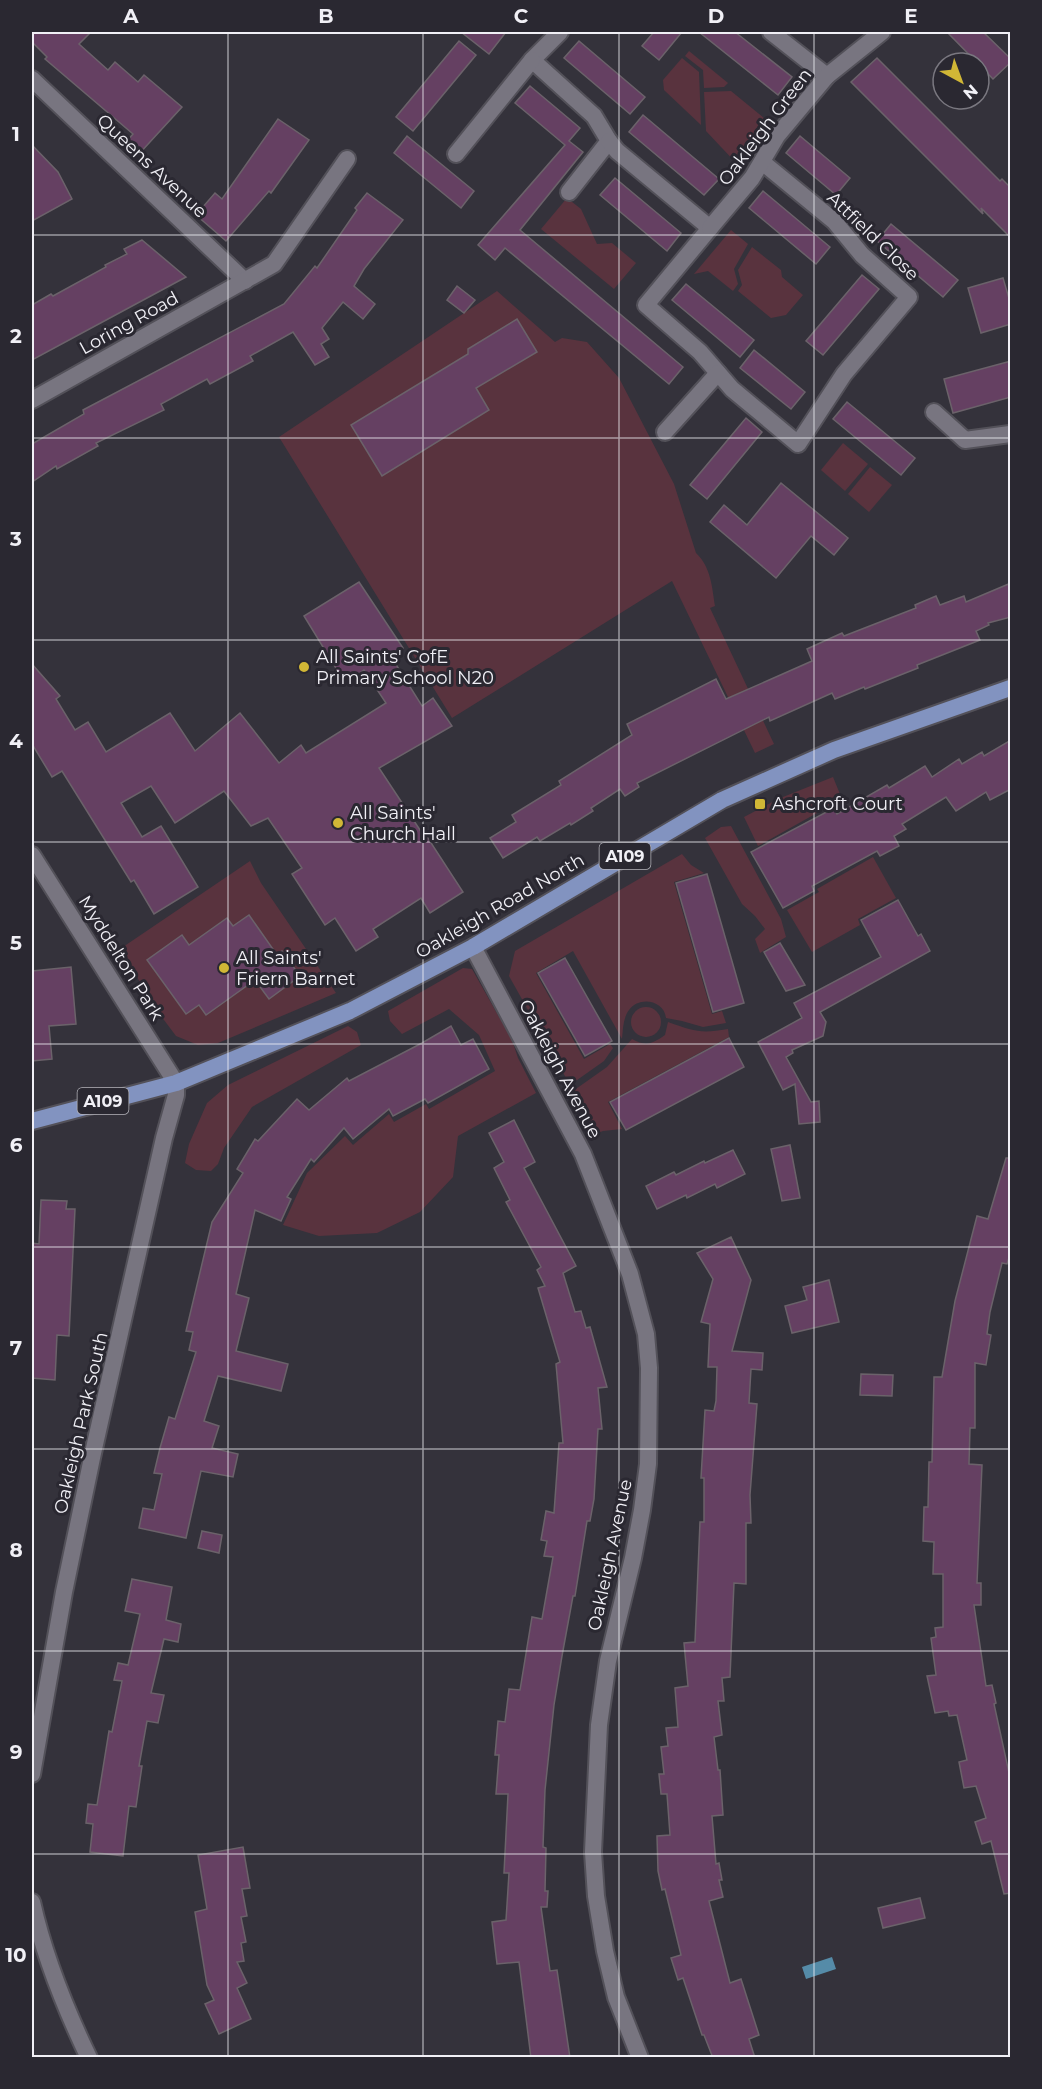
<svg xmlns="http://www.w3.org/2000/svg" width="1042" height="2089" viewBox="0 0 1042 2089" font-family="Montserrat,sans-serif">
	<rect width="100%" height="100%" fill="#34323b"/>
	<g fill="#59333e">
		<polygon points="689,51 728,83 724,87 704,88 703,70 685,56"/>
		<polygon points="682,58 699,72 701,125 664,90 663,80"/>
		<polygon points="731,91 770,123 737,164 706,131 704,92"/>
		<polygon points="567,198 581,209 597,244 612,243 636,263 614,289 541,229"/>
		<polygon points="731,230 748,244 734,269 738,284 733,291 708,271 694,274"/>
		<polygon points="752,247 781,270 782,277 803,295 786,315 771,318 738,291 742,285 738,270"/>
		<path d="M497,291L555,342L562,338L587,342L619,378L674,484L696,553C711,567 712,587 715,606L710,608L774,744L755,753L672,581L452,718L279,437Z"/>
		<polygon points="843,443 868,464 845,491 821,470"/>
		<polygon points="870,467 892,485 869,512 848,494"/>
		<polygon points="833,777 842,799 758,846 744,817 778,799"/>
		<polygon points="731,826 781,919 786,937 760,953 755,939 765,929 755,916 742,904 705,838 721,827"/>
		<path d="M682,854L691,865L704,873L674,882L712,1014L722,1011L726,1023L703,1027L682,1021L666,1018C664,1000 639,996 629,1010C623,1018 623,1029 622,1039L573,951L536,973L584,1059L610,1044L613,1048L604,1061L570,1085L509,976L515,951Z"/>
		<polygon points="873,857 896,898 858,919 860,925 812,952 787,910 819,892 817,889"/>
		<polygon points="250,861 261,883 336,993 218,1043 198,1045 176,1036 158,1012 120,949"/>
		<polygon points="463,968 472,969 512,1040 518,1058 536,1093 458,1136 453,1177 420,1212 377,1233 319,1236 283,1225 307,1173 345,1136 353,1145 389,1114 394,1122 426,1104 429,1109 495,1071 479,1035 449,1009 402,1034 390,1021 388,1011"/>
		<circle cx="646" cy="1022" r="15"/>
		<path d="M668,1022C694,1031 700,1034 728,1029L729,1037L608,1102L622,1129L603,1131L598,1133L573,1091L607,1067L632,1039C646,1047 652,1044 665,1035Z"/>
		<polygon points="348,1026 357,1032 361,1045 252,1107 224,1148 218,1164 211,1171 196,1170 185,1163 189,1144 207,1103 228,1085"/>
	</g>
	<polygon fill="#558ba8" points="832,1957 836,1969 806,1979 802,1967"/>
	<g fill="#654062" stroke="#6b626a" stroke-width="1.5">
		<polygon points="32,32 91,32 79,44 108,70 115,62 138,82 144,75 182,107 139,154 126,142 133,134 45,59 47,57 32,42"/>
		<polygon points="461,32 506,32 489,54"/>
		<polygon points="654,32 682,32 659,60 642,46"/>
		<polygon points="699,32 735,32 792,77 778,95"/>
		<polygon points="947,32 983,32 1011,59 1011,62 993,79"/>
		<polygon points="459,41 476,55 413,131 396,117"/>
		<polygon points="579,41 645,97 630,114 564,58"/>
		<polygon points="877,58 1000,181 1002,179 1011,188 1011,238 981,208 983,214 851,82"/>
		<polygon points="530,86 580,128 569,141 583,152 520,230 683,367 669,384 505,248 495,260 478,245 565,145 515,103"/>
		<polygon points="643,115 719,179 704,195 629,132"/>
		<polygon points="278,119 309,140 271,193 269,191 226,241 196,215 215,193 222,199"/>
		<polygon points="407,136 474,191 461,208 394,153"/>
		<polygon points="800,136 850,178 836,195 786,153"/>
		<polygon points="32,145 58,172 72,199 32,221"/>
		<polygon points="615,178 681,233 667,251 600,195"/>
		<polygon points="763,191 830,247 816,264 749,208"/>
		<polygon points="367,193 403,220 364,269 354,286 375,304 363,319 343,302 322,328 329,339 321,344 329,357 315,365 293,332 250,356 253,361 210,384 207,379 161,404 164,410 96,443 98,446 57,469 56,466 32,482 32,444 84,414 83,410 284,304 315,266 317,268 357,210 355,208"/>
		<polygon points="891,224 958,280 943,297 877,241"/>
		<polygon points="142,240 186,277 32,360 32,305 51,294 53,296 106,267 105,265 127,254 124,249"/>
		<polygon points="862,275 879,289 823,355 806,341"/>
		<polygon points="1003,278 1011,305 1011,324 981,333 968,288"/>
		<polygon points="686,284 754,340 740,357 672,300"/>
		<polygon points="457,286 475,300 464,313 447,300"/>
		<polygon points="517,319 537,352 476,388 489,410 382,476 351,425 468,354 468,349"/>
		<polygon points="754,350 805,392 791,409 740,368"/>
		<polygon points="1011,361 1011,397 953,413 944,379"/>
		<polygon points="847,402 915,458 901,475 833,419"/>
		<polygon points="746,418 762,432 707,499 690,485"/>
		<polygon points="781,483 848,538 834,555 811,536 776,578 710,522 724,505 747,525"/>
		<polygon points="359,582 403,648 390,655 422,706 433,698 452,726 379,768 420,830 422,829 463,892 430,913 421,898 373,929 378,937 356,951 335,918 325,925 292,874 302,868 268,818 251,826 224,791 175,823 151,786 121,803 142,837 161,826 198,887 154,914 134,880 131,882 62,771 52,777 32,744 32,664 60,696 56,699 75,730 88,722 106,752 170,713 195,751 240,713 279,763 301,745 306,753 386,703 364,670 345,683 304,616"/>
		<polygon points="1011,583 1011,617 988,623 989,625 976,631 980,640 917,665 918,668 865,689 864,687 835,699 832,693 770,721 769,717 637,783 639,787 625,796 620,789 591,808 593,811 571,825 570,823 540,841 537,837 503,858 490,838 516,822 512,815 561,785 559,781 632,735 627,724 716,679 726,699 812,661 807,649 842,633 844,636 916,608 915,605 936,596 940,605 964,596 966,602"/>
		<polygon points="1011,740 1011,789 990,800 986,792 956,811 946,797 902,824 906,829 894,836 899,846 880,856 877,851 812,886 814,891 783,908 751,852 834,808 837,814 887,785 889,788 925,766 932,777 959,759 962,764 982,752 984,756"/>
		<polygon points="707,874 744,1003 713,1012 676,883"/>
		<polygon points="898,900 918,936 921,934 930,951 820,1012 826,1022 823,1036 792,1050 793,1053 786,1057 811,1102 819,1101 820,1122 799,1124 795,1084 783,1090 758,1042 802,1018 794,1003 881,957 861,920"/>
		<polygon points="249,915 277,955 282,951 300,976 269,999 255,980 206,1015 199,1005 186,1014 147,960 182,935 189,945 227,918 233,926"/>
		<polygon points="780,943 805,985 786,991 764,952"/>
		<polygon points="565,958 612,1041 585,1056 538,973"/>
		<polygon points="71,967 76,1024 49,1026 52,1059 32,1061 32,971"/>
		<polygon points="451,1026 461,1045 473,1039 489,1069 428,1103 425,1099 393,1116 389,1109 353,1139 344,1128 314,1162 311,1159 287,1197 291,1199 281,1221 255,1210 236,1294 249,1298 236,1351 288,1364 281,1391 218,1376 204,1421 219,1426 212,1448 238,1454 233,1477 201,1471 186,1538 139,1528 143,1508 154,1510 162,1474 154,1473 160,1448 169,1417 175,1419 196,1352 189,1350 193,1332 186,1331 212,1222 243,1173 237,1169 255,1139 258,1141 297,1099 309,1110 347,1078 349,1081 422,1043"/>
		<polygon points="729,1038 744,1067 626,1130 610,1102"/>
		<polygon points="514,1120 535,1162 524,1168 576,1266 563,1273 575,1312 581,1311 586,1328 590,1327 607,1387 598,1388 602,1429 598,1429 594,1499 590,1521 587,1521 575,1596 573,1596 562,1656 554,1705 545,1790 543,1847 546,1848 545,1891 548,1891 547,1907 541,1907 550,1971 557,1970 570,2058 531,2058 519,1962 497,1964 492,1922 506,1920 509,1873 504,1873 508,1794 496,1794 499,1755 495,1755 498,1721 505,1722 509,1689 520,1690 532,1617 542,1619 553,1557 544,1556 547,1541 541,1540 546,1511 554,1513 559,1443 563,1443 556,1364 560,1362 538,1288 545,1286 537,1270 541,1267 506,1202 510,1200 494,1168 504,1162 489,1133"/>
		<polygon points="790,1145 800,1198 782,1201 771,1149"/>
		<polygon points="733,1150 745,1174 717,1188 715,1184 687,1198 686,1195 657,1209 646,1186 674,1172 676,1175 704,1161 705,1163"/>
		<polygon points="1006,1158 1011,1158 1011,1251 1007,1264 1002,1263 990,1312 987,1334 991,1335 986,1365 975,1363 975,1428 970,1428 969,1464 982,1465 977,1583 981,1583 981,1605 974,1605 986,1686 992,1685 996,1703 994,1704 1011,1782 1011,1893 1004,1894 991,1841 982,1844 975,1822 986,1818 976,1786 964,1788 959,1762 967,1760 957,1715 949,1716 948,1711 935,1713 927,1676 936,1675 931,1638 936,1637 935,1628 943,1627 943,1574 933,1574 934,1542 923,1541 924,1507 928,1507 929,1462 932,1462 934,1377 942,1377 955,1301 977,1216 988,1219"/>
		<polygon points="41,1200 67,1201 66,1209 75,1209 69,1336 57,1335 55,1380 32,1378 32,1243 39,1244"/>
		<polygon points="731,1237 751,1280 732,1351 763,1353 762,1370 751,1369 749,1403 757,1404 750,1495 751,1523 746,1523 746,1584 734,1583 730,1677 722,1678 724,1701 718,1701 722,1735 714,1737 718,1770 720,1770 723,1815 712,1816 716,1864 719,1863 722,1880 719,1880 723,1897 709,1901 730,1983 741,1979 759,2035 749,2039 755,2058 713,2058 704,2035 702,2035 683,1978 678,1980 671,1958 681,1955 665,1889 662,1890 658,1871 657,1836 670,1835 667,1794 661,1794 659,1774 664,1774 661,1747 668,1746 666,1728 678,1727 675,1688 688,1686 684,1643 695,1642 700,1522 704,1522 704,1478 701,1478 705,1410 714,1411 716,1401 717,1367 708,1367 710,1324 701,1322 713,1279 697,1253"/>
		<polygon points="829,1280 839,1322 792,1333 785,1306 807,1300 803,1287"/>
		<polygon points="861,1374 893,1375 892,1396 860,1395"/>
		<polygon points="202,1531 222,1535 219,1553 198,1548"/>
		<polygon points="132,1579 172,1587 166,1620 181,1624 178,1642 164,1639 151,1693 164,1695 158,1723 147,1721 139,1766 142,1766 136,1807 129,1806 123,1856 90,1852 93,1824 86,1823 88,1804 97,1805 109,1731 112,1732 122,1681 114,1680 118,1663 128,1665 140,1614 125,1611"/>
		<polygon points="243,1847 250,1888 242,1889 247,1916 241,1917 246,1942 241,1943 244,1961 237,1962 247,1983 237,1988 251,2019 219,2034 205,2004 214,2000 207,1985 195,1912 207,1909 198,1855"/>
		<polygon points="920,1898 925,1918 883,1928 878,1908"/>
	</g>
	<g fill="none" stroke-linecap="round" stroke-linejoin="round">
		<g stroke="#535159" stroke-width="20">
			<g id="minor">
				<polyline points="560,32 532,60 594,116 609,141 569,192"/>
				<polyline points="771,32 827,76"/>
				<polyline points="32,79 245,281"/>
				<polyline points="609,141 617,151 710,228 646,305 700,352 732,389 798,444 844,374 909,297 862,255 834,221 762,162"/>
				<polyline points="456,154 532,60"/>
				<polyline points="710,228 752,178 777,136 827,76 882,32"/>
				<polyline points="32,400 274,264 347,159"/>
				<polyline points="934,412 965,440 1010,434"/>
				<polyline points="665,432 718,373"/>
				<polyline points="32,855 176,1083"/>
				<polyline points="473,947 583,1154 630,1274 646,1334 649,1368 648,1464 642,1510 633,1558 608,1661 599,1725 593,1852 596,1896 605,1951 616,1997 640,2058"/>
			</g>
		</g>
		<g stroke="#535159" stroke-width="20">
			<g id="tertiary">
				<polyline points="32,1774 64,1592 93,1453 164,1138 176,1095 176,1083"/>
				<path d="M32,1902C44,1956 65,2008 89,2058"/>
			</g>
		</g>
		<g stroke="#535159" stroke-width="20">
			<polyline id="primary" points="32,1121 176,1083 350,1011 473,947 722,800 834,750 1010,688"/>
		</g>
		<use href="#minor" stroke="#787580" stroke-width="16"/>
		<use href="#tertiary" stroke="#787580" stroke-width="16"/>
		<use href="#primary" stroke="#8293c0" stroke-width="16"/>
	</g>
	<path fill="none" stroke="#f1f0f6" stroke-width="1.5" stroke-opacity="0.55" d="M228,32V2058M423,32V2058M619,32V2058M814,32V2058M32,235H1010M32,438H1010M32,640H1010M32,842H1010M32,1044H1010M32,1247H1010M32,1449H1010M32,1651H1010M32,1854H1010"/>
	<g fill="#d1b736" stroke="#2a2831" stroke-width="2">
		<circle cx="304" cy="667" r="6"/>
		<rect x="754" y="798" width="12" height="12" rx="3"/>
		<circle cx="338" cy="823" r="6"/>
		<circle cx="224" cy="968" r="6"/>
	</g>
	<g text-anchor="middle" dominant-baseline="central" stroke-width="6" stroke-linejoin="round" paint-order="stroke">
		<g fill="#2a2831" stroke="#b5b4bb" stroke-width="1.5">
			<rect x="599.5" y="843" width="51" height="26" rx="4.5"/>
			<rect x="77.5" y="1088" width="51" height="26" rx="4.5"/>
		</g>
		<g font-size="16" font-weight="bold" fill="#f1f0f6">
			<text x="625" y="856">A109</text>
			<text x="103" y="1101">A109</text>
		</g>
		<g font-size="18" fill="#f1f0f6" stroke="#2a2831">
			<text transform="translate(765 127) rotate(-53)">Oakleigh Green</text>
			<text transform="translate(152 166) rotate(43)">Queens Avenue</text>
			<text transform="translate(873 236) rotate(44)">Attfield Close</text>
			<text transform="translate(129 323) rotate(-29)">Loring Road</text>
			<text transform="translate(500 906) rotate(-30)">Oakleigh Road North</text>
			<text transform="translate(121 958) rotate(58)">Myddelton Park</text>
			<text transform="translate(560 1069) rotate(62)">Oakleigh Avenue</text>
			<text transform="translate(81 1423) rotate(-77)">Oakleigh Park South</text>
			<text transform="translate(610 1555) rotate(-78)">Oakleigh Avenue</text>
		</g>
		<g font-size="18" fill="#f1f0f6" stroke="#2a2831" text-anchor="start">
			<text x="316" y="657">All Saints' CofE<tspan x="316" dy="21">Primary School N20</tspan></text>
			<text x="772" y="804">Ashcroft Court</text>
			<text x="350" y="813">All Saints'<tspan x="350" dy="21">Church Hall</tspan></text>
			<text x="236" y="958">All Saints'<tspan x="236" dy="21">Friern Barnet</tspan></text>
		</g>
	</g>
	<rect width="1042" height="2089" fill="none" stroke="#2a2831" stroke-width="66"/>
	<g transform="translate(961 81) rotate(139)"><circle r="28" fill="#2a2831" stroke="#7a7880" stroke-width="1.5"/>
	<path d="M0-4.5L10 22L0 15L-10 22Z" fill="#d1b736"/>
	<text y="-9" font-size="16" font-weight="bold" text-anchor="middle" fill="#f1f0f6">N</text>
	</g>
	<rect x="33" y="33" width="976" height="2023" fill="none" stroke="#f1f0f6" stroke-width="2"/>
	<g font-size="20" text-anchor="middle" font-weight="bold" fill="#f1f0f6">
		<text x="131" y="23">A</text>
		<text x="326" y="23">B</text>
		<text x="521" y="23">C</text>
		<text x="716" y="23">D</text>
		<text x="911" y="23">E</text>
		<text x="16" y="141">1</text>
		<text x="16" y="343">2</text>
		<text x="16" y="546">3</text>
		<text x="16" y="748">4</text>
		<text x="16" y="950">5</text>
		<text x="16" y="1152">6</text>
		<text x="16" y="1355">7</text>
		<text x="16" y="1557">8</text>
		<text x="16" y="1759">9</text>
		<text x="16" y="1962">10</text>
	</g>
</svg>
